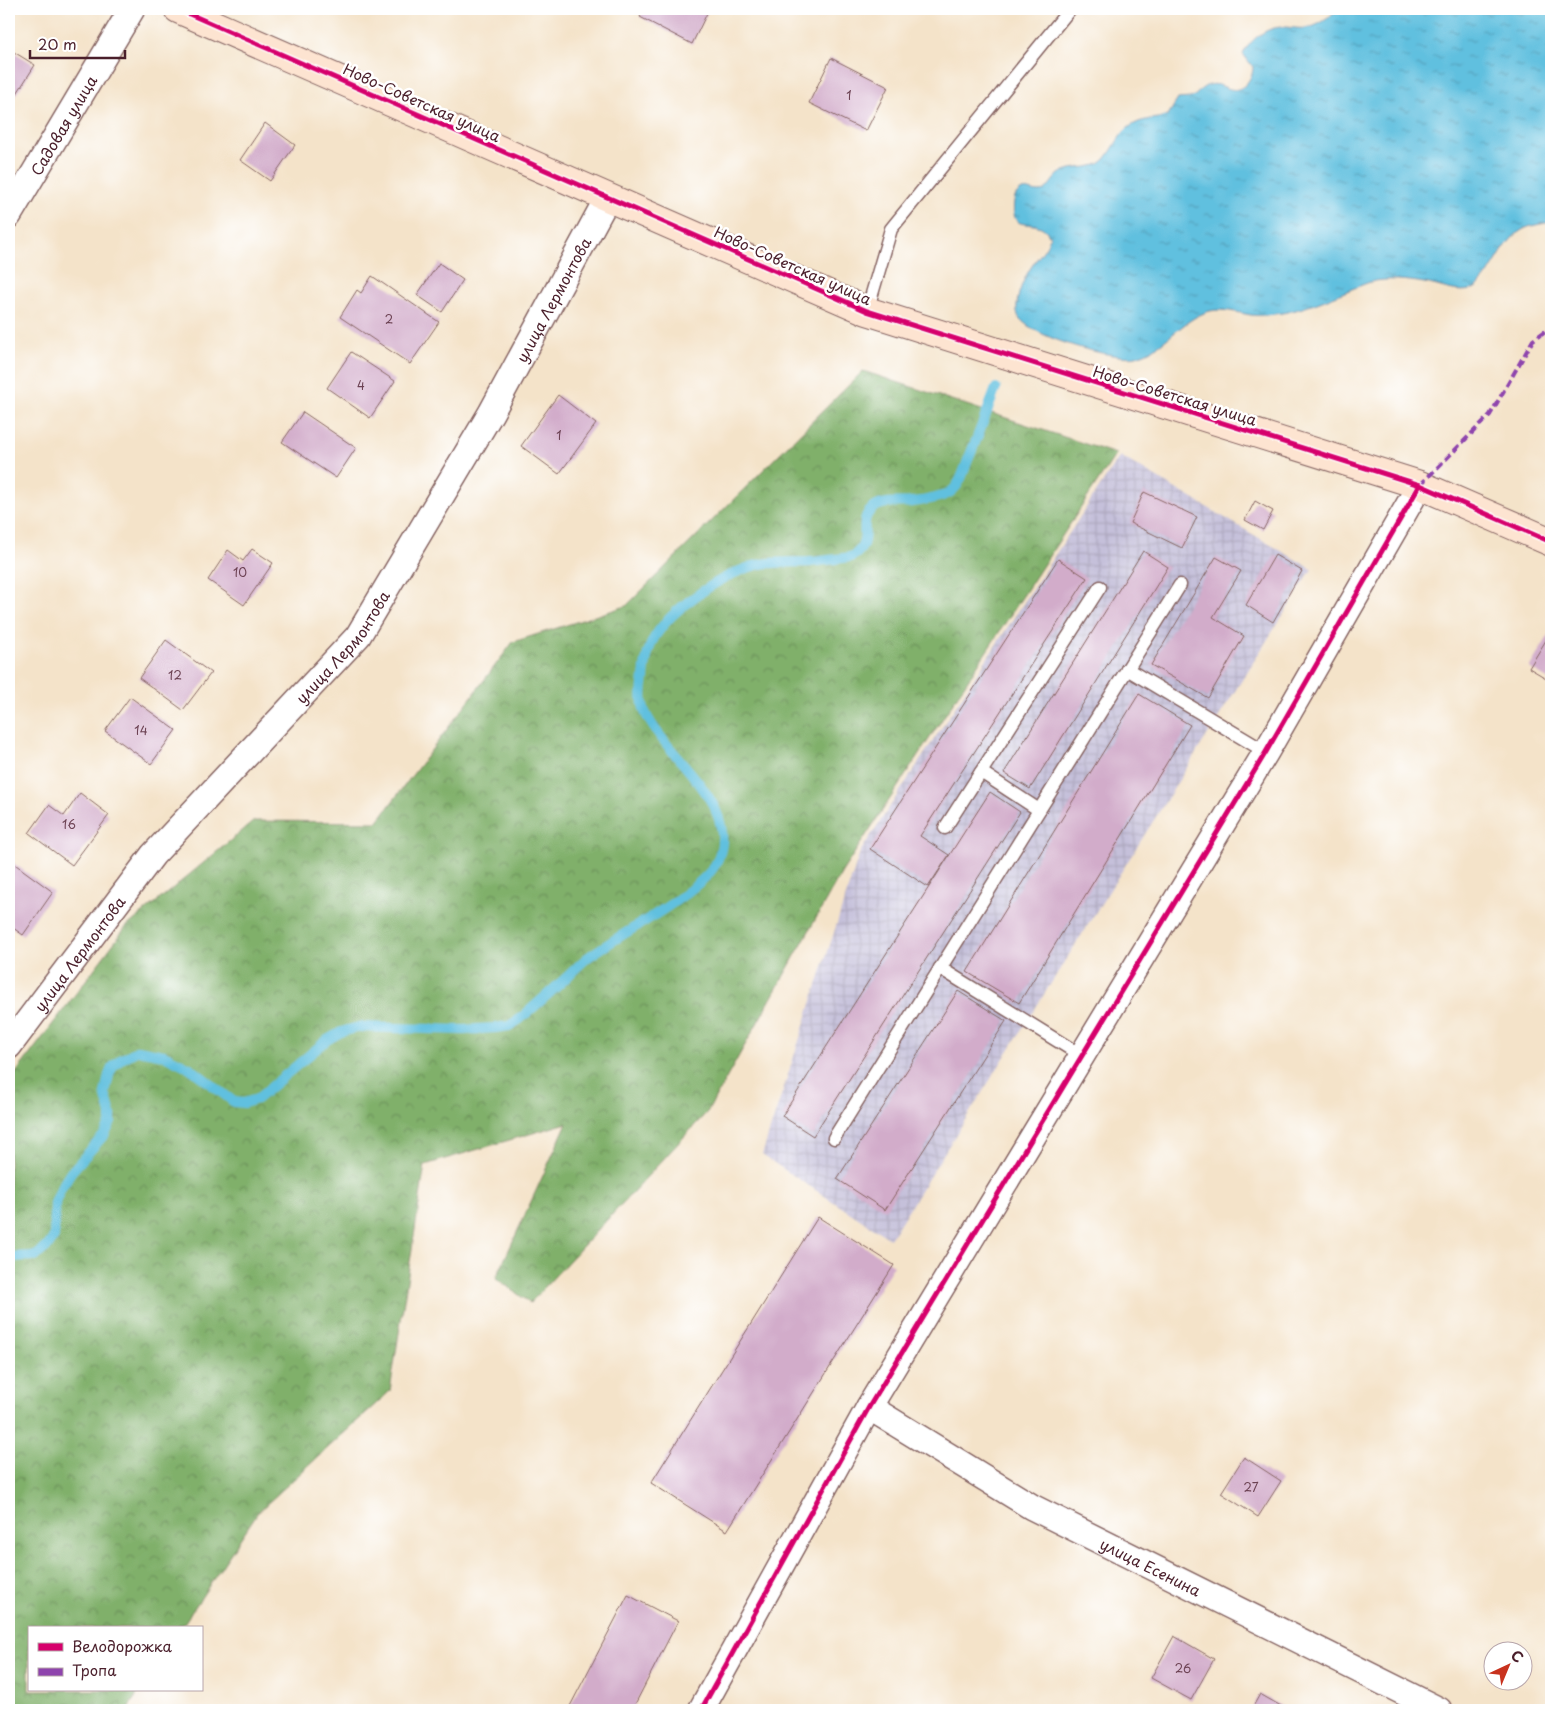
<svg xmlns="http://www.w3.org/2000/svg" width="1560" height="1719" viewBox="0 0 1560 1719" font-family="'Playpen Sans',sans-serif">
	<defs>
		<pattern id="industrial-grid" width="8" height="8" patternUnits="userSpaceOnUse" patternTransform="scale(1.25)"><rect width="8" height="8" fill="#c5c0da"/><path d="M0 4h8M4 0v8" fill="none" stroke="#aba5bb"/></pattern>
		<pattern id="forest-crowns" width="20" height="18" patternUnits="userSpaceOnUse" patternTransform="scale(1.25)"><rect width="20" height="18" fill="#80b06b"/><path d="M2 6a3 3 0 1 1 6 0M12 15a3 3 0 1 1 6 0" fill="none" stroke="#6b8f58"/></pattern>
		<pattern id="water-ripples" width="26" height="14" patternUnits="userSpaceOnUse" patternTransform="scale(1.25)"><rect width="26" height="14" fill="#61c0df"/><path d="M2 4q2-2 4 0t4 0M15 11q2-2 4 0t4 0" fill="none" stroke="#529bb5"/></pattern>
	</defs>
	<rect width="100%" height="100%" fill="#fff"/>
	<filter id="ink" filterUnits="userSpaceOnUse"><feTurbulence type="fractalNoise" baseFrequency=".02" numOctaves="2"/><feDisplacementMap in="SourceGraphic" scale="10" xChannelSelector="R" yChannelSelector="G"/><feConvolveMatrix kernelMatrix="1 2 1 2 8 2 1 2 1" color-interpolation-filters="sRGB"/></filter>
	<filter id="wash" filterUnits="userSpaceOnUse"><feTurbulence type="fractalNoise" baseFrequency=".0096" numOctaves="4" result="noise"/><feDisplacementMap in="SourceGraphic" scale="20" xChannelSelector="R" yChannelSelector="G"/><feGaussianBlur stdDeviation="1.12" result="paint"/><feColorMatrix in="noise" values="0 0 0 0 0 0 0 0 0 0 0 0 0 0 0 0 0 1.4 0 .05"/><feComposite in="paint" operator="in"/></filter>
	<g filter="url(#wash)">
		<rect width="100%" height="100%" fill="#f4e3c9"/>
		<polygon fill="url(#industrial-grid)" points="1120,456 1312,569 890,1239 762,1155 860,852"/>
		<polygon fill="url(#forest-crowns)" stroke="#65684b" points="863,371 1116,454 842,872 708,1111 530,1303 496,1278 567,1123 425,1165 390,1391 258,1512 181,1628 29,1628 29,1690 140,1690 127,1710 9,1710 9,1082 126,927 254,821 377,822 513,642 626,606"/>
		<path fill="url(#water-ripples)" stroke="#567085" d="M1341,9H1551V222C1542,224 1530,225 1522,230C1500,243 1490,282 1473,289C1459,295 1438,285 1424,283C1406,280 1388,278 1370,282C1342,292 1303,312 1274,314C1266,315 1259,316 1251,315C1238,313 1223,308 1210,311C1181,319 1165,349 1136,356C1116,361 1019,335 1017,312C1015,297 1025,275 1034,263C1040,254 1047,248 1050,237C1041,216 1017,232 1014,215C1013,208 1013,197 1018,193C1025,186 1031,192 1040,192C1047,192 1053,178 1059,174C1070,166 1084,169 1096,165C1110,161 1116,137 1128,128C1142,117 1154,121 1168,115L1178,99C1183,98 1189,99 1193,97C1199,93 1201,87 1209,85C1223,81 1231,97 1245,85C1250,80 1253,74 1253,67L1243,54C1251,39 1266,27 1283,27C1293,27 1301,30 1311,27C1322,24 1331,15 1341,9Z"/>
		<g fill="none" stroke-linecap="round" stroke-linejoin="round">
			<path stroke="#61c0df" stroke-width="10" d="M9,1257L36,1256L48,1246L54,1237L55,1203L61,1188L71,1172L105,1134L111,1122V1114L105,1093L109,1075L112,1068L120,1060L138,1050L164,1055L190,1068L234,1102L244,1103L257,1099L327,1040L341,1032L359,1027L464,1030L495,1028L509,1026L520,1019C536,1005 552,991 568,976C574,970 580,964 587,958C619,935 654,918 685,894C695,886 708,877 715,865C747,808 665,757 645,712C641,702 642,689 644,678C645,663 648,645 658,632C677,605 725,573 757,565C774,561 793,563 810,562C824,561 837,559 851,557C875,544 857,523 870,511C881,499 899,504 913,502C923,501 947,497 953,490C961,483 964,470 968,460C978,436 987,412 996,388"/>
		</g>
		<g id="blocks">
			<g fill="#d2acca">
				<polygon points="644,9 709,9 692,44 640,17"/>
				<polygon points="9,49 35,65 9,106"/>
				<polygon points="831,58 888,87 866,131 809,103"/>
				<polygon points="265,123 295,145 270,181 240,160"/>
				<polygon points="439,263 463,280 442,312 417,295"/>
				<polygon points="372,276 439,322 410,364 340,317 357,290 361,293"/>
				<polygon points="351,352 395,381 370,418 327,388"/>
				<polygon points="558,395 596,424 559,474 521,446"/>
				<polygon points="303,412 356,448 336,478 282,442"/>
				<polygon points="1144,492 1197,517 1182,548 1130,523"/>
				<polygon points="1255,501 1273,511 1263,530 1245,520"/>
				<polygon points="252,549 273,563 244,605 208,580 228,550 243,561"/>
				<polygon points="1143,551 1168,567 1030,789 1004,773"/>
				<polygon points="1275,555 1302,571 1273,622 1246,605"/>
				<polygon points="1216,557 1241,571 1213,617 1244,636 1208,698 1151,665"/>
				<polygon points="1058,559 1087,578 920,836 949,855 928,887 870,849"/>
				<polygon points="1551,632 1551,681 1529,668"/>
				<polygon points="166,640 211,673 183,710 139,678"/>
				<polygon points="1139,694 1190,725 1019,1003 967,972"/>
				<polygon points="130,697 176,730 151,764 105,731"/>
				<polygon points="990,792 1020,812 813,1136 782,1116"/>
				<polygon points="80,793 109,815 72,865 29,833 49,805 64,816"/>
				<polygon points="12,862 53,892 23,935 9,925 9,867"/>
				<polygon points="958,991 1006,1021 885,1210 837,1179"/>
				<polygon points="818,1217 894,1265 727,1531 651,1483"/>
				<polygon points="1244,1457 1281,1481 1258,1517 1221,1493"/>
				<polygon points="628,1595 678,1621 632,1710 568,1710"/>
				<polygon points="1174,1636 1214,1659 1191,1700 1151,1678"/>
				<polygon points="1260,1694 1288,1710 1251,1710"/>
			</g>
		</g>
	</g>
	<g filter="url(#ink)">
		<use href="#blocks" fill-opacity="0" stroke="#866462" stroke-width="1"/>
		<g fill="none" stroke-linecap="round" stroke-linejoin="round">
			<g stroke="#866462" stroke-width="15">
				<g id="lane">
					<polyline points="867,311 891,229 1070,9"/>
					<polyline points="1127,669 1266,752"/>
					<polyline points="981,772 1039,810"/>
					<polyline points="945,828 1100,587"/>
					<polyline points="940,968 1082,1056"/>
					<polyline points="834,1138 1180,585"/>
				</g>
			</g>
			<g stroke="#866462" stroke-width="28">
				<g id="street">
					<path id="s1" d="M9,215L132,9"/>
					<path id="s2" d="M9,1046L153,855L358,636L491,413L608,197"/>
					<path id="s3" d="M869,1407L1032,1507L1439,1710"/>
					<polyline points="701,1710 869,1407 1266,752 1420,485"/>
				</g>
			</g>
			<g stroke="#866462" stroke-width="30">
				<polyline id="secondary" points="178,9 867,311 1420,485 1551,542"/>
			</g>
			<use href="#lane" stroke="#fff" stroke-width="12"/>
			<use href="#street" stroke="#fff" stroke-width="25"/>
			<use href="#secondary" stroke="#fde4d1" stroke-width="28"/>
			<polyline stroke="#8e44ad" stroke-width="4" stroke-dasharray="8 4" stroke-linecap="butt" points="1420,485 1490,415 1533,340 1551,327"/>
			<g stroke="#fff" stroke-width="8">
				<g id="cycleway">
					<polyline points="178,9 867,311 1420,485 1551,542"/>
					<polyline points="701,1710 869,1407 1266,752 1420,485"/>
				</g>
			</g>
			<use href="#cycleway" stroke="#d6006c" stroke-width="5"/>
		</g>
	</g>
	<g text-anchor="middle" dominant-baseline="central" stroke-width="5" stroke-linejoin="round" paint-order="stroke">
		<g font-size="12" fill="#6c4253">
			<text x="849" y="95">1</text>
			<text x="389" y="319">2</text>
			<text x="361" y="385">4</text>
			<text x="559" y="435">1</text>
			<text x="240" y="572">10</text>
			<text x="175" y="675">12</text>
			<text x="141" y="730">14</text>
			<text x="69" y="824">16</text>
			<text x="1251" y="1487">27</text>
			<text x="1183" y="1668">26</text>
		</g>
		<g font-size="15" fill="#4a1f2b" stroke="#fff">
			<text transform="translate(422 102) rotate(24)">Ново-Советская улица</text>
			<text stroke="none"><textPath href="#s1" startOffset="105">Садовая улица</textPath></text>
			<text transform="translate(793 265) rotate(24)">Ново-Советская улица</text>
			<text stroke="none"><textPath href="#s2" startOffset="928">улица Лермонтова</textPath></text>
			<text transform="translate(1175 395) rotate(17)">Ново-Советская улица</text>
			<text stroke="none"><textPath href="#s2" startOffset="521">улица Лермонтова</textPath></text>
			<text stroke="none"><textPath href="#s2" startOffset="116">улица Лермонтова</textPath></text>
			<text stroke="none"><textPath href="#s3" startOffset="324">улица Есенина</textPath></text>
		</g>
	</g>
	<rect width="1560" height="1719" fill="none" stroke="#fff" stroke-width="30"/>
	<rect x="28" y="1626" width="175" height="65" fill="#ffffff" stroke="#b7a5aa"/>
	<rect x="38" y="1643" width="25" height="8" fill="#d6006c" stroke="#b7a5aa"/>
	<text x="72" y="1652" font-size="15" fill="#4a1f2b">Велодорожка</text>
	<rect x="38" y="1668" width="25" height="8" fill="#8e44ad" stroke="#b7a5aa"/>
	<text x="72" y="1676" font-size="15" fill="#4a1f2b">Тропа</text>
	<g transform="translate(1508 1666) rotate(44)"><circle r="24" fill="#ffffff" stroke="#b7a5aa"/>
	<path d="M0-4L9 19L0 12L-9 19Z" fill="#c8321e"/>
	<text y="-8" font-size="14" font-weight="bold" text-anchor="middle" fill="#4a1f2b">С</text>
	</g>
	<path d="M30 50v8h95v-8" fill="none" stroke="#4a1f2b" stroke-width="2.5"/>
	<text x="38" y="50" font-size="15" fill="#4a1f2b" stroke="#ffffff" stroke-width="4" paint-order="stroke">20 m</text>
</svg>
